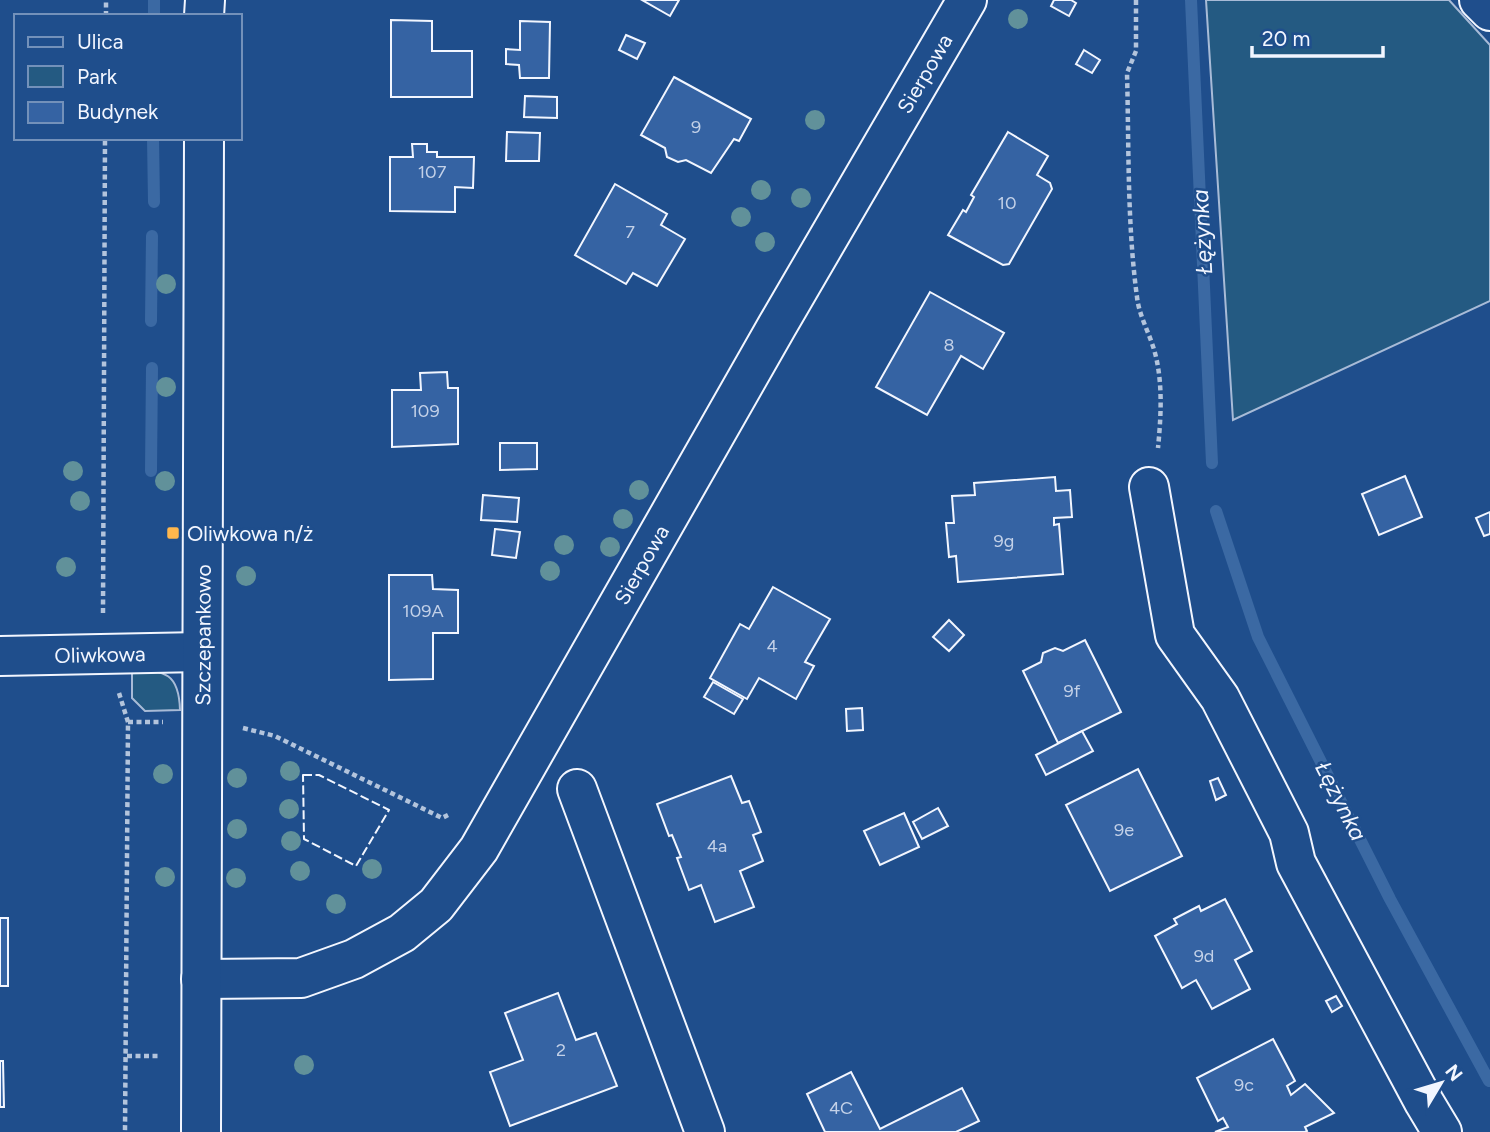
<svg xmlns="http://www.w3.org/2000/svg" width="1490" height="1132" viewBox="0 0 1490 1132" font-family="Figtree,sans-serif">
	<rect width="100%" height="100%" fill="#1f4e8c"/>
	<g fill="#245a82" stroke="#a8bbd7" stroke-width="2">
		<polygon points="1206,0 1449,0 1490,45 1490,301 1233,420"/>
		<path d="M132,670C166,670 179,674 180,710L145,711L132,698Z"/>
	</g>
	<g fill="none" stroke-linecap="round" stroke-linejoin="round">
		<g stroke="#3b69a3" stroke-width="12">
			<polyline points="1191,0 1212,463"/>
			<polyline points="154,16 154,0"/>
			<polyline points="153,138 154,202"/>
			<polyline points="151,321 152,236"/>
			<polyline points="151,471 152,368"/>
			<polyline points="1216,511 1258,637 1390,899 1489,1081"/>
		</g>
	</g>
	<g fill="#3563a3" stroke="#f2f6ff" stroke-width="2">
		<polygon points="642,0 679,0 670,16"/>
		<polygon points="1054,0 1071,0 1076,3 1069,16 1051,6"/>
		<polygon points="391,20 432,21 432,51 472,51 472,97 391,97"/>
		<polygon points="520,21 550,22 549,78 520,78 519,65 506,64 506,49 520,50"/>
		<polygon points="626,35 645,43 637,59 619,50"/>
		<polygon points="1084,50 1100,60 1092,73 1076,64"/>
		<polygon points="674,77 751,119 739,141 734,139 711,173 686,160 678,162 667,157 665,148 641,135"/>
		<polygon points="525,96 557,97 557,118 524,117"/>
		<polygon points="507,132 540,133 539,161 506,161"/>
		<polygon points="1008,132 1048,156 1037,175 1050,183 1052,189 1009,264 1003,265 948,235 963,210 966,212 974,197 971,195"/>
		<polygon points="412,144 427,144 427,152 437,152 437,157 474,157 473,188 455,187 455,212 390,211 390,157 413,157"/>
		<polygon points="615,184 667,214 661,225 685,239 657,286 633,273 626,284 575,255"/>
		<polygon points="930,292 1004,333 983,369 961,356 927,415 876,387"/>
		<polygon points="447,372 448,388 458,388 458,444 392,447 392,390 421,390 420,373"/>
		<polygon points="500,443 537,443 537,469 500,470"/>
		<polygon points="1405,476 1422,517 1379,535 1362,494"/>
		<polygon points="1055,477 1056,491 1070,490 1072,517 1054,518 1054,525 1059,524 1063,574 958,582 956,556 949,557 946,523 954,523 952,496 975,495 974,483"/>
		<polygon points="483,495 519,498 517,522 481,520"/>
		<polygon points="1490,512 1490,534 1484,536 1476,518"/>
		<polygon points="495,529 520,532 516,558 492,555"/>
		<polygon points="389,575 432,575 433,589 458,590 458,633 433,633 433,679 389,680"/>
		<polygon points="773,587 830,619 805,662 814,666 796,699 759,678 747,699 710,678 740,624 749,629"/>
		<polygon points="949,620 964,635 949,651 933,637"/>
		<polygon points="1085,640 1121,712 1058,743 1023,671 1041,662 1043,653 1055,648 1063,651"/>
		<polygon points="713,682 743,699 734,714 704,697"/>
		<polygon points="862,708 863,730 847,731 846,709"/>
		<polygon points="1082,731 1093,751 1046,775 1036,755"/>
		<polygon points="1138,769 1182,856 1110,891 1066,805"/>
		<polygon points="731,776 742,803 749,801 761,832 753,835 763,861 740,871 754,907 715,922 701,885 689,890 677,858 681,857 672,835 669,836 657,804"/>
		<polygon points="1218,778 1226,795 1216,800 1210,781"/>
		<polygon points="938,808 948,826 922,839 913,822"/>
		<polygon points="904,813 919,847 880,865 864,831"/>
		<polygon points="1225,899 1252,951 1235,960 1250,989 1212,1009 1196,980 1182,988 1155,936 1177,924 1174,919 1199,906 1201,911"/>
		<rect x="0" y="918" width="8" height="68"/>
		<polygon points="558,993 576,1040 596,1033 617,1086 510,1126 490,1072 523,1060 505,1013"/>
		<polygon points="1336,996 1342,1006 1332,1012 1326,1001"/>
		<polygon points="1273,1039 1295,1081 1287,1086 1291,1095 1305,1084 1334,1113 1305,1127 1307,1131 1305,1132 1215,1132 1228,1127 1223,1118 1218,1121 1197,1078"/>
		<polygon points="0,1061 3,1061 4,1107 0,1107"/>
		<polygon points="851,1072 880,1129 962,1088 979,1121 956,1132 825,1132 807,1094"/>
	</g>
	<g fill="none" stroke-linecap="round" stroke-linejoin="round">
		<g stroke="#f2f6ff" stroke-width="42">
			<g id="minor">
				<polyline points="1479,0 1490,11"/>
				<polyline points="204,16 205,0"/>
				<polyline points="1149,487 1175,635 1220,698 1289,833 1296,863 1424,1102 1442,1132"/>
				<path id="s1" d="M0,656L201,652"/>
				<polyline points="577,789 705,1132"/>
				<path id="s2" d="M201,979L301,978L354,959L402,933L436,905L479,849L777,326L967,0"/>
				<path id="s3" d="M201,1132L204,138"/>
			</g>
		</g>
		<g stroke="#b3c4dc" stroke-width="4.5" stroke-dasharray="5 3.5" stroke-linecap="butt">
			<path d="M1136,0V51L1127,73C1129,147 1127,223 1137,297C1139,316 1150,334 1155,353C1163,383 1161,417 1158,448"/>
			<polyline points="106,16 106,0"/>
			<polyline points="103,613 105,138"/>
			<polyline points="119,693 128,722 125,1132"/>
			<polyline points="128,722 163,722"/>
			<polyline points="243,728 275,736 442,818 448,815"/>
			<polyline points="127,1056 161,1056"/>
		</g>
		<use href="#minor" stroke="#1f4e8c" stroke-width="38"/>
		<polygon stroke="#f2f6ff" stroke-width="2" stroke-dasharray="9 3.5" stroke-linecap="butt" points="303,775 319,775 389,810 356,866 304,839"/>
	</g>
	<g fill="#61919a">
		<circle cx="1018" cy="19" r="10"/>
		<circle cx="815" cy="120" r="10"/>
		<circle cx="761" cy="190" r="10"/>
		<circle cx="801" cy="198" r="10"/>
		<circle cx="741" cy="217" r="10"/>
		<circle cx="765" cy="242" r="10"/>
		<circle cx="166" cy="284" r="10"/>
		<circle cx="166" cy="387" r="10"/>
		<circle cx="73" cy="471" r="10"/>
		<circle cx="165" cy="481" r="10"/>
		<circle cx="639" cy="490" r="10"/>
		<circle cx="80" cy="501" r="10"/>
		<circle cx="623" cy="519" r="10"/>
		<circle cx="564" cy="545" r="10"/>
		<circle cx="610" cy="547" r="10"/>
		<circle cx="66" cy="567" r="10"/>
		<circle cx="550" cy="571" r="10"/>
		<circle cx="246" cy="576" r="10"/>
		<circle cx="290" cy="771" r="10"/>
		<circle cx="163" cy="774" r="10"/>
		<circle cx="237" cy="778" r="10"/>
		<circle cx="289" cy="809" r="10"/>
		<circle cx="237" cy="829" r="10"/>
		<circle cx="291" cy="841" r="10"/>
		<circle cx="372" cy="869" r="10"/>
		<circle cx="300" cy="871" r="10"/>
		<circle cx="165" cy="877" r="10"/>
		<circle cx="236" cy="878" r="10"/>
		<circle cx="336" cy="904" r="10"/>
		<circle cx="304" cy="1065" r="10"/>
	</g>
	<rect fill="#ffb74d" stroke="#1f4e8c" stroke-width="2.5" x="166" y="526" width="14" height="14" rx="3.5"/>
	<g text-anchor="middle" dominant-baseline="central" stroke-width="5" stroke-linejoin="round" paint-order="stroke">
		<g font-size="18" fill="#c3d1e8">
			<text x="696" y="127">9</text>
			<text x="432" y="172">107</text>
			<text x="1007" y="203">10</text>
			<text x="630" y="232">7</text>
			<text x="949" y="345">8</text>
			<text x="425" y="411">109</text>
			<text x="1004" y="541">9g</text>
			<text x="423" y="611">109A</text>
			<text x="772" y="646">4</text>
			<text x="1072" y="691">9f</text>
			<text x="1124" y="830">9e</text>
			<text x="717" y="846">4a</text>
			<text x="1204" y="956">9d</text>
			<text x="561" y="1050">2</text>
			<text x="1244" y="1085">9c</text>
			<text x="841" y="1108">4C</text>
		</g>
		<g font-size="21" fill="#f2f6ff" stroke="#1f4e8c">
			<text stroke="none"><textPath href="#s2" startOffset="1220">Sierpowa</textPath></text>
			<text stroke="none"><textPath href="#s2" startOffset="653">Sierpowa</textPath></text>
			<text stroke="none"><textPath href="#s3" startOffset="497">Szczepankowo</textPath></text>
			<text stroke="none"><textPath href="#s1" startOffset="100">Oliwkowa</textPath></text>
		</g>
		<g font-size="21" fill="#f2f6ff" stroke="#1f4e8c" text-anchor="start">
			<text x="187" y="533">Oliwkowa n/ż</text>
		</g>
		<g font-size="23" font-style="italic" fill="#f2f6ff" stroke="#1f4e8c">
			<text transform="translate(1202 232) rotate(-93)">Łężynka</text>
			<text transform="translate(1341 801) rotate(63)">Łężynka</text>
		</g>
	</g>
	<rect x="14" y="14" width="228" height="126" fill="#1f4e8c" stroke="#7391ba" stroke-width="2"/>
	<rect x="28" y="37" width="35" height="10" fill="#1f4e8c" stroke="#7391ba" stroke-width="2"/>
	<text x="77" y="49" font-size="21" fill="#f2f6ff">Ulica</text>
	<rect x="28" y="66" width="35" height="21" fill="#245a82" stroke="#7391ba" stroke-width="2"/>
	<text x="77" y="84" font-size="21" fill="#f2f6ff">Park</text>
	<rect x="28" y="102" width="35" height="21" fill="#3563a3" stroke="#7391ba" stroke-width="2"/>
	<text x="77" y="119" font-size="21" fill="#f2f6ff">Budynek</text>
	<g transform="translate(1441 1083) rotate(52)" stroke="#1f4e8c" stroke-width="5" paint-order="stroke">
	<path d="M0-5L12 26L0 18L-12 26Z" fill="#f2f6ff"/>
	<text y="-10" font-size="19" font-weight="bold" text-anchor="middle" fill="#f2f6ff">N</text>
	</g>
	<path d="M1252 46v10h131v-10" fill="none" stroke="#f2f6ff" stroke-width="3.5"/>
	<text x="1262" y="46" font-size="21" fill="#f2f6ff" stroke="#1f4e8c" stroke-width="5" paint-order="stroke">20 m</text>
</svg>
